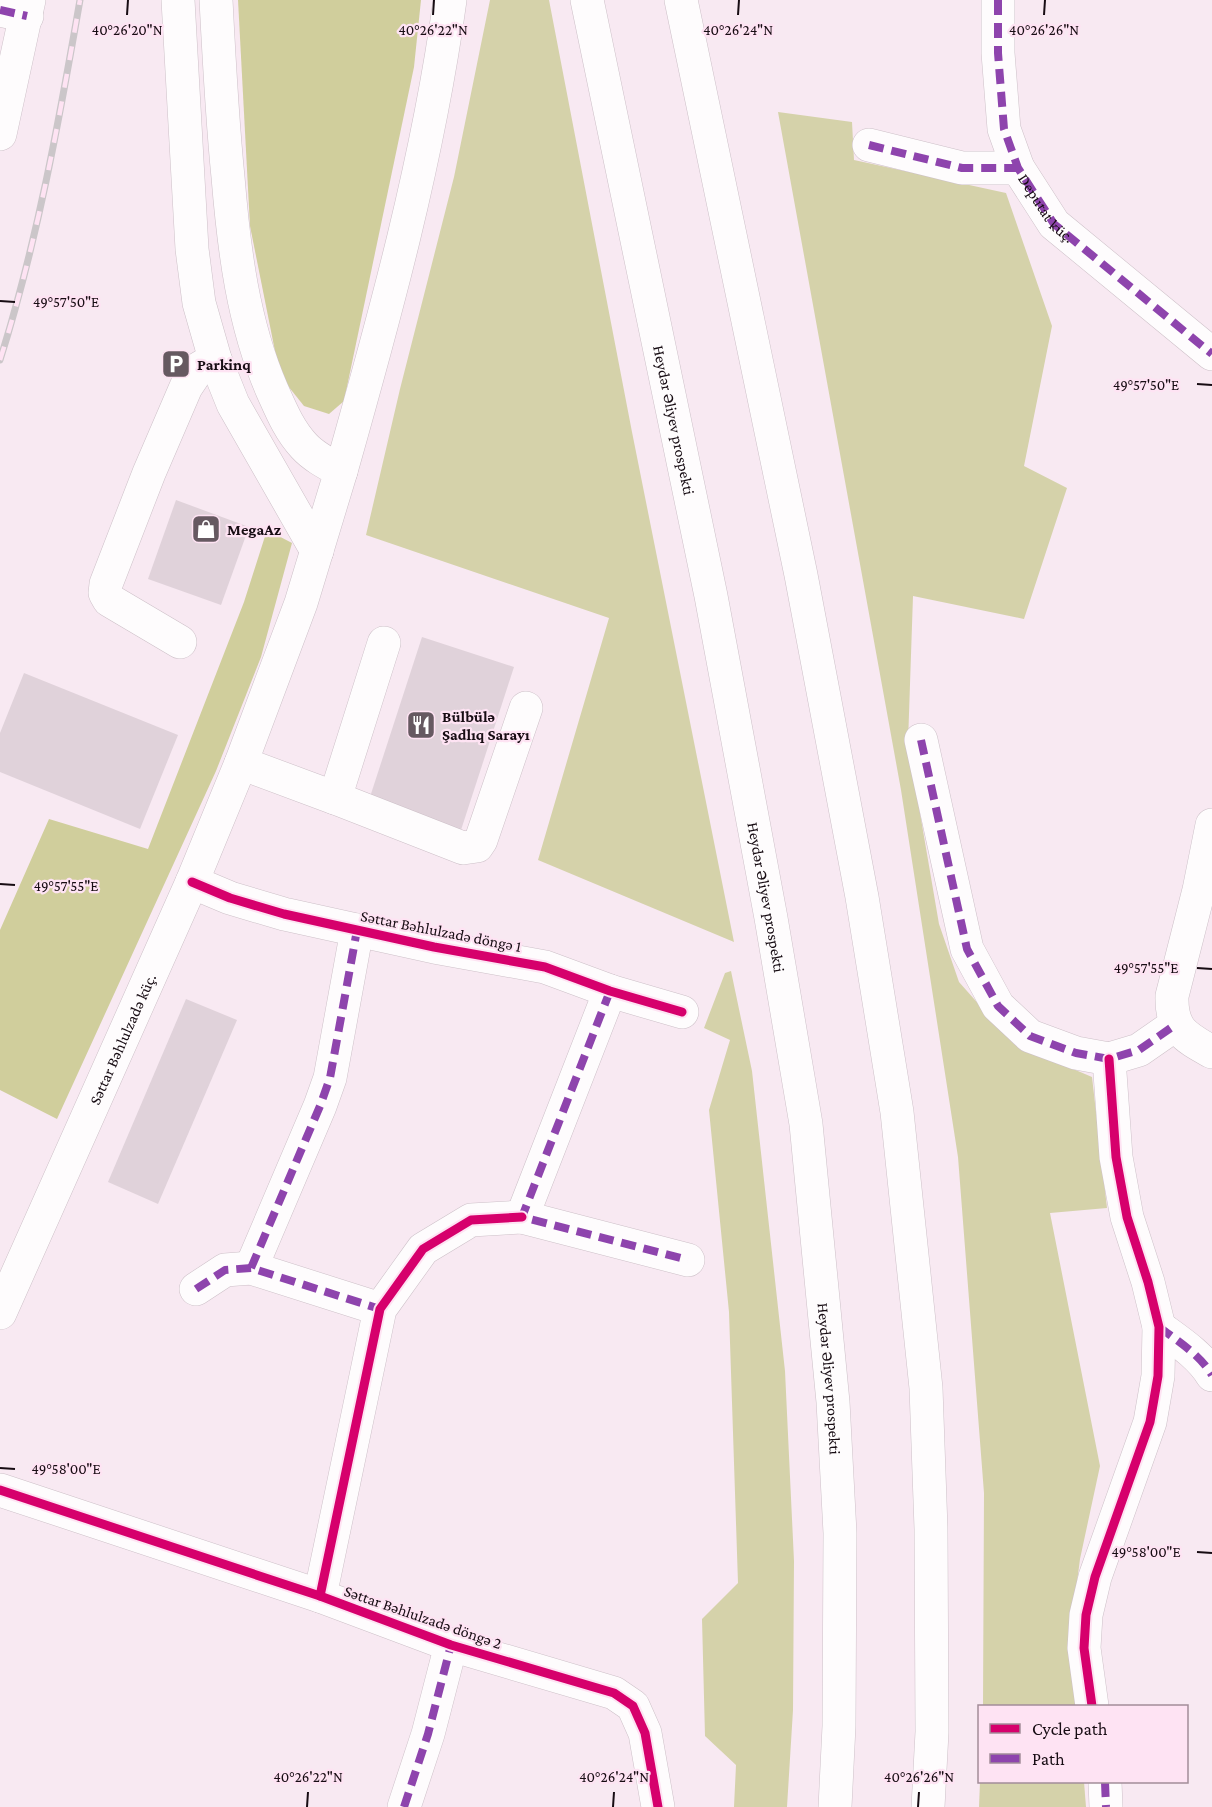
<svg xmlns="http://www.w3.org/2000/svg" width="1212" height="1807" viewBox="0 0 1212 1807" font-family="'Crimson Pro',serif">
	<rect width="100%" height="100%" fill="#f8e9f2"/>
	<g fill="#d5d2aa">
		<polygon points="490,0 549,0 632,432 734,942 538,860 609,618 366,535 400,389 454,177"/>
		<polygon points="778,112 852,122 854,160 1006,193 1052,326 1024,466 1067,488 1024,619 913,596 908,743 939,924 959,982 1014,1044 1092,1077 1107,1208 1050,1213 1100,1466 1080,1559 1070,1637 1078,1706 983,1706 984,1493 958,1157 901,790"/>
		<polygon points="731,971 752,1071 785,1371 794,1561 793,1710 787,1807 734,1807 736,1765 705,1736 702,1619 738,1583 729,1312 709,1110 730,1040 704,1028 725,973"/>
		<polygon points="980,1782 1084,1782 1086,1807 979,1807"/>
	</g>
	<g fill="#d0ce9c">
		<polygon points="238,0 421,0 414,67 344,401 329,414 304,406 280,376 250,226"/>
		<polygon points="267,530 292,543 261,657 216,771 57,1119 0,1090 0,930 49,819 148,849 244,602"/>
	</g>
	<g fill="#e0d2da">
		<polygon points="176,500 249,527 221,605 148,579"/>
		<polygon points="422,637 514,667 461,830 369,800"/>
		<polygon points="24,673 178,735 140,829 0,772 0,733"/>
		<polygon points="186,999 237,1020 158,1204 108,1182"/>
	</g>
	<g fill="none" stroke-linecap="round" stroke-linejoin="round">
		<g stroke="#cdc0c8" stroke-width="34">
			<g id="minor">
				<polyline points="998,0 998,53 1004,129 1018,168 1054,224 1212,354"/>
				<polyline points="0,10 27,16"/>
				<polyline points="0,134 29,0"/>
				<polyline points="869,145 962,168 1018,168"/>
				<polyline points="180,642 109,600 105,593 106,584 149,473 186,387 198,369 215,359"/>
				<polyline points="921,740 967,949 998,1006 1030,1036 1076,1053 1109,1059 1139,1050 1175,1025"/>
				<polyline points="241,763 335,798 384,643"/>
				<polyline points="335,798 463,848 477,846 481,840 526,708"/>
				<path d="M1212,825L1199,890L1172,996C1171,1030 1185,1037 1212,1052"/>
				<polyline points="192,882 230,898 284,914 434,947 545,967 610,991 682,1012"/>
				<polyline points="610,991 522,1217 688,1260"/>
				<polyline points="251,1268 320,1106 330,1078 357,930"/>
				<polyline points="196,1289 225,1270 251,1268 380,1309"/>
				<path d="M1159,1327C1178,1341 1200,1355 1212,1375"/>
				<polyline points="0,1490 320,1596 451,1645 614,1693 633,1706 645,1733 658,1807"/>
				<polyline points="320,1596 380,1309 423,1249 471,1220 522,1217"/>
				<polyline points="1092,1706 1084,1648 1086,1615 1095,1577 1150,1422 1158,1376 1159,1327 1148,1282 1127,1217 1116,1157 1109,1059"/>
				<polyline points="1105,1782 1106,1807"/>
				<polyline points="404,1807 428,1734 451,1645"/>
			</g>
		</g>
		<g stroke="#cdc0c8" stroke-width="34">
			<g id="major">
				<polyline points="178,0 192,249 199,303 215,359 233,404 317,551"/>
				<path id="s1" d="M0,1313L192,882L241,763L301,603L341,471C328,464 314,457 304,446C289,430 281,410 272,390C243,323 234,250 228,177C222,118 219,59 216,0"/>
			</g>
		</g>
		<g stroke="#cdc0c8" stroke-width="34">
			<g id="highway">
				<path id="s2" d="M587,0L711,596L771,918L806,1124L833,1402L840,1533L839,1726L835,1807"/>
				<polyline points="681,0 801,575 862,897 897,1112 926,1388 931,1529 932,1732 928,1807"/>
				<path d="M341,471C385,316 428,160 450,0"/>
			</g>
		</g>
		<use href="#minor" stroke="#fefcfd" stroke-width="33"/>
		<use href="#major" stroke="#fefcfd" stroke-width="33"/>
		<use href="#highway" stroke="#fefcfd" stroke-width="33"/>
		<g stroke="#cbc6c9" stroke-width="7">
			<path id="rail" d="M0,360C37,243 59,121 80,0"/>
		</g>
		<use href="#rail" stroke="#fee3f3" stroke-width="4.5" stroke-dasharray="14" stroke-linecap="butt"/>
		<g stroke="#8e44ad" stroke-width="8" stroke-dasharray="15 8" stroke-linecap="butt">
			<path id="s3" d="M998,0V53L1004,129L1018,168L1054,224L1212,354"/>
			<polyline points="0,10 27,16"/>
			<polyline points="869,145 962,168 1018,168"/>
			<polyline points="921,740 967,949 998,1006 1030,1036 1076,1053 1109,1059 1139,1050 1175,1025"/>
			<polyline points="610,991 522,1217 688,1260"/>
			<polyline points="251,1268 320,1106 330,1078 357,930"/>
			<polyline points="196,1289 225,1270 251,1268 380,1309"/>
			<path d="M1159,1327C1178,1341 1200,1355 1212,1375"/>
			<polyline points="1105,1782 1106,1807"/>
			<polyline points="404,1807 428,1734 451,1645"/>
		</g>
		<g stroke="#fee3f3" stroke-width="13">
			<g id="cycleway">
				<polyline points="192,882 230,898 284,914 434,947 545,967 610,991 682,1012"/>
				<polyline points="0,1490 320,1596 451,1645 614,1693 633,1706 645,1733 658,1807"/>
				<polyline points="320,1596 380,1309 423,1249 471,1220 522,1217"/>
				<polyline points="1092,1706 1084,1648 1086,1615 1095,1577 1150,1422 1158,1376 1159,1327 1148,1282 1127,1217 1116,1157 1109,1059"/>
			</g>
		</g>
		<use href="#cycleway" stroke="#d6006c" stroke-width="9"/>
	</g>
	<path fill="none" stroke="#170c13" stroke-width="2" d="M127,15L128,0M433,15L434,0M738,15L739,0M1044,15L1045,0M0,301L15,302M1197,384L1212,385M0,884L15,885M1197,968L1212,969M0,1468L15,1469M1197,1552L1212,1553M307,1807L308,1792M613,1807L614,1792M918,1807L919,1792"/>
	<defs>
		<g id="parking-square" transform="scale(1.5)"><rect x="-9" y="-9" width="18" height="18" rx="4" fill="#665961" stroke="#fee3f3"/><path d="M-3.5-5.5H1a3.5 3.5 0 0 1 0 7H-1V5.5H-3.5ZM-1-3.4V-.6H.8a1.4 1.4 0 0 0 0-2.8Z" fill="#fff"/></g>
		<g id="shop-square" transform="scale(1.5)"><rect x="-9" y="-9" width="18" height="18" rx="4" fill="#665961" stroke="#fee3f3"/><path d="M-5-2.5h2.3a2.7 3.5 0 0 1 5.4 0H5L5.5 6h-11ZM-1.5-2.5h3a1.5 2.3 0 0 0-3 0Z" fill="#fff"/></g>
		<g id="restaurant-square" transform="scale(1.5)"><rect x="-9" y="-9" width="18" height="18" rx="4" fill="#665961" stroke="#fee3f3"/><path d="M-5-6h1v4h1v-4h1v4h1v-4h1v5L-1.5 .5V6h-2V.5L-5-1ZM5-6V6H3V1.5H1.5Q1.5-4 5-6Z" fill="#fff"/></g>
	</defs>
	<g fill-rule="evenodd">
		<use href="#parking-square" x="176" y="364"/>
		<use href="#shop-square" x="206" y="529"/>
		<use href="#restaurant-square" x="421" y="725"/>
	</g>
	<g text-anchor="middle" dominant-baseline="central" stroke-width="4.5" stroke-linejoin="round" paint-order="stroke">
		<g font-size="16" fill="#170c13" stroke="#fee3f3">
			<text stroke="none"><textPath href="#s3" startOffset="220">Deputat küç.</textPath></text>
			<text stroke="none"><textPath href="#s2" startOffset="429">Heydər Əliyev prospekti</textPath></text>
			<text stroke="none"><textPath href="#s2" startOffset="915">Heydər Əliyev prospekti</textPath></text>
			<text transform="translate(441 931) rotate(11)">Səttar Bəhlulzadə döngə 1</text>
			<text stroke="none"><textPath href="#s1" startOffset="300">Səttar Bəhlulzadə küç.</textPath></text>
			<text stroke="none"><textPath href="#s2" startOffset="1401">Heydər Əliyev prospekti</textPath></text>
			<text transform="translate(423 1617) rotate(19)">Səttar Bəhlulzadə döngə 2</text>
		</g>
		<g font-size="16" font-weight="bold" fill="#170c13" stroke="#fee3f3" text-anchor="start">
			<text x="197" y="364">Parkinq</text>
			<text x="227" y="529">MegaAz</text>
			<text x="442" y="716">Bülbülə<tspan x="442" dy="18">Şadlıq Sarayı</tspan></text>
		</g>
	</g>
	<g font-size="15" text-anchor="middle" fill="#170c13" stroke="#fee3f3" stroke-width="4.5" stroke-linejoin="round" paint-order="stroke">
		<text x="127" y="35">40°26'20"N</text>
		<text x="433" y="35">40°26'22"N</text>
		<text x="738" y="35">40°26'24"N</text>
		<text x="1044" y="35">40°26'26"N</text>
		<text x="66" y="307">49°57'50"E</text>
		<text x="1146" y="390">49°57'50"E</text>
		<text x="66" y="891">49°57'55"E</text>
		<text x="1146" y="973">49°57'55"E</text>
		<text x="66" y="1474">49°58'00"E</text>
		<text x="1146" y="1557">49°58'00"E</text>
		<text x="308" y="1782">40°26'22"N</text>
		<text x="614" y="1782">40°26'24"N</text>
		<text x="919" y="1782">40°26'26"N</text>
	</g>
	<rect x="978" y="1705" width="210" height="78" fill="#fee3f3" stroke="#a28d99" stroke-width="1.5"/>
	<rect x="990" y="1724" width="30" height="9" fill="#d6006c" stroke="#a28d99" stroke-width="1.5"/>
	<text x="1032" y="1735" font-size="18" fill="#170c13">Cycle path</text>
	<rect x="990" y="1754" width="30" height="9" fill="#8e44ad" stroke="#a28d99" stroke-width="1.5"/>
	<text x="1032" y="1765" font-size="18" fill="#170c13">Path</text>
</svg>
